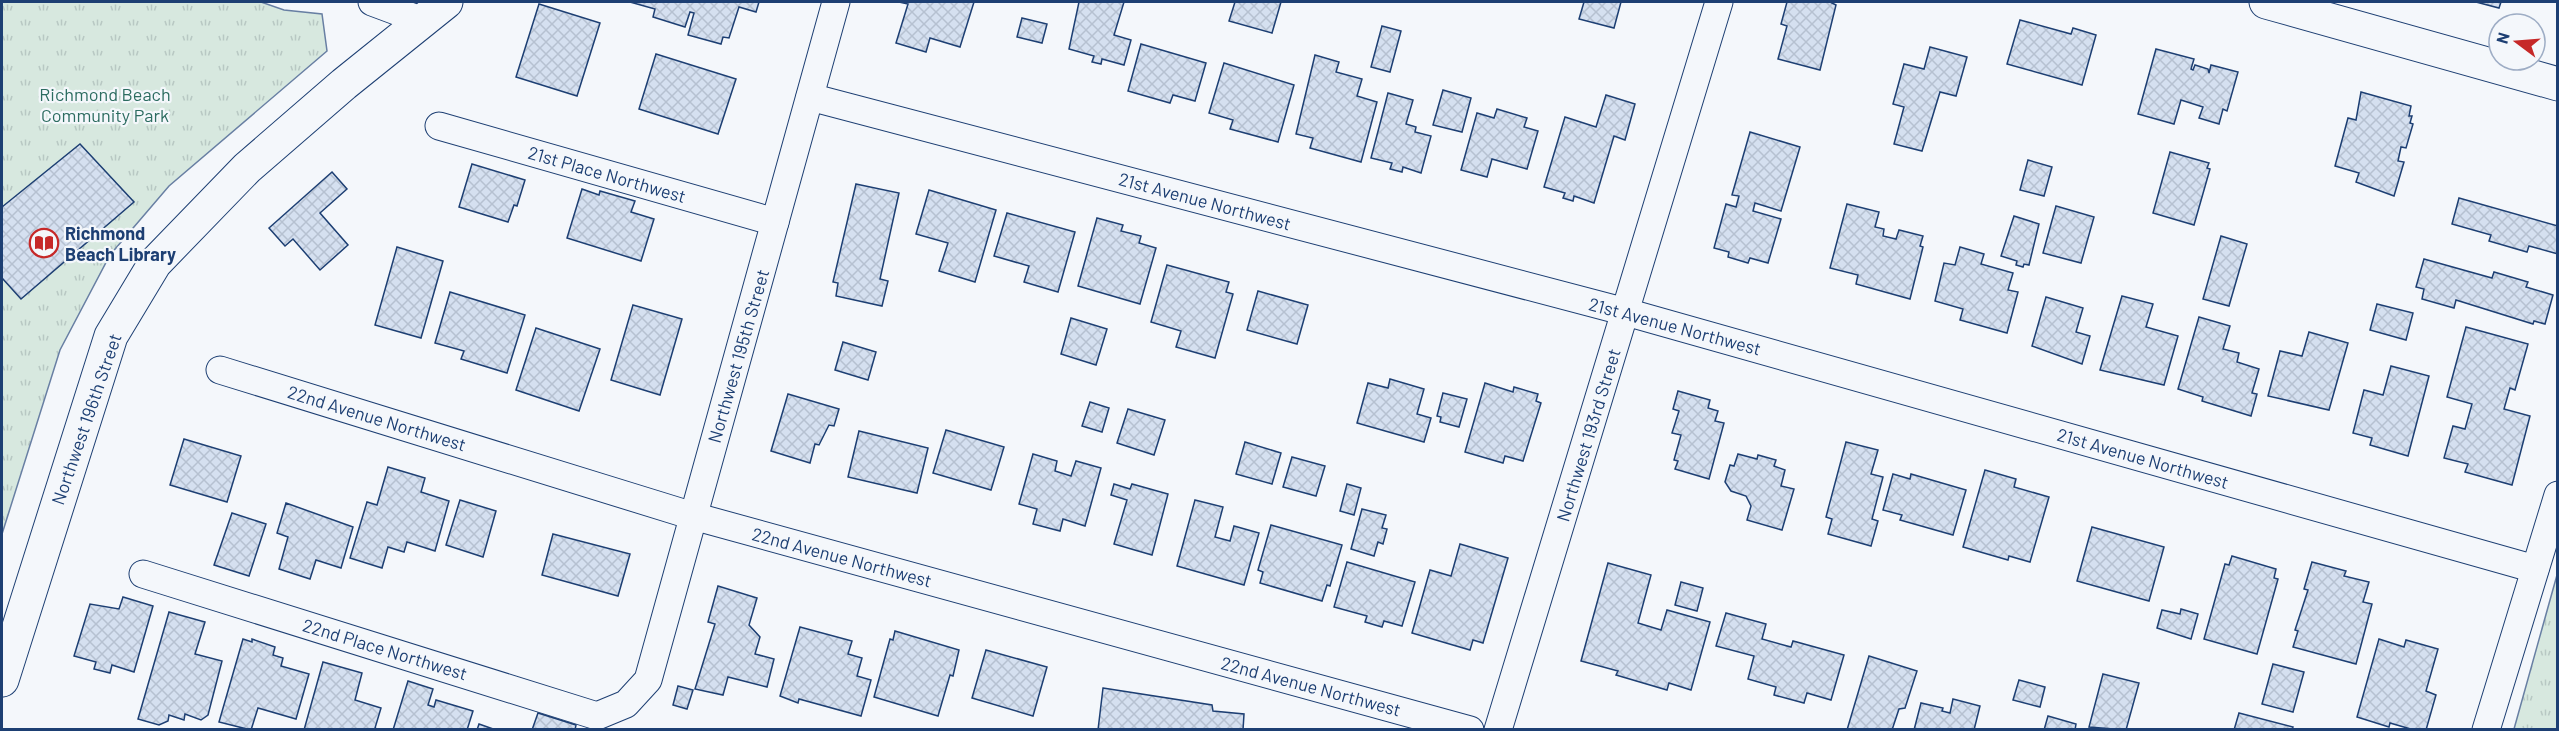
<svg xmlns="http://www.w3.org/2000/svg" width="2559" height="731" viewBox="0 0 2559 731" font-family="Barlow,sans-serif">
	<defs>
		<pattern id="park-tufts" width="24" height="20" patternUnits="userSpaceOnUse" patternTransform="scale(1.5)"><rect width="24" height="20" fill="#d7e8df"/><path d="M3 7l-1-3M5 7V3M7 7l1-3M15 17l-1-3M17 17v-4M19 17l1-3" fill="none" stroke="#b8c8c3"/></pattern>
		<pattern id="building-cross-hatch" width="8" height="8" patternUnits="userSpaceOnUse" patternTransform="scale(1.5)"><rect width="8" height="8" fill="#d5e0f0"/><path d="M0 0l8 8M0 8l8-8" fill="none" stroke="#b6c1d1"/></pattern>
	</defs>
	<rect width="100%" height="100%" fill="#f4f7fb"/>
	<g fill="url(#park-tufts)" stroke="#687fa3" stroke-width="1.5">
		<polygon points="2,2 261,2 284,10 322,14 327,51 169,186 110,255 60,350 2,534"/>
		<polygon points="2557,575 2557,729 2514,729"/>
	</g>
	<g fill="url(#building-cross-hatch)" stroke="#1d3f73" stroke-width="1.5">
		<polygon points="630,2 759,2 756,12 739,7 729,38 723,37 721,44 688,35 694,13 690,12 685,27 653,17 655,9"/>
		<polygon points="899,2 974,2 960,47 930,38 926,52 896,43 908,4"/>
		<polygon points="1079,2 1124,2 1114,35 1131,40 1124,65 1102,59 1101,64 1092,62 1094,56 1069,49"/>
		<polygon points="1235,2 1281,2 1272,33 1229,21"/>
		<polygon points="1584,2 1621,2 1614,28 1579,19"/>
		<polygon points="1787,2 1830,2 1836,5 1820,70 1778,59 1787,26 1781,24"/>
		<polygon points="2476,2 2501,2 2499,8"/>
		<polygon points="539,4 600,23 577,96 516,77"/>
		<polygon points="1022,18 1047,24 1042,43 1017,37"/>
		<polygon points="2020,20 2071,34 2073,28 2096,35 2082,85 2007,64"/>
		<polygon points="1382,26 1401,31 1390,72 1371,67"/>
		<polygon points="1141,44 1206,63 1195,101 1173,95 1170,103 1128,91"/>
		<polygon points="1930,47 1967,57 1956,96 1940,92 1922,151 1894,144 1904,107 1893,104 1904,64 1924,69"/>
		<polygon points="2156,49 2194,59 2191,69 2193,70 2195,65 2208,69 2209,73 2211,65 2238,72 2227,111 2223,109 2219,124 2199,118 2203,107 2181,100 2174,124 2138,114"/>
		<polygon points="656,54 736,79 718,134 639,109"/>
		<polygon points="1315,55 1339,62 1336,72 1362,79 1357,96 1377,102 1361,162 1310,148 1313,138 1296,134"/>
		<polygon points="1224,63 1294,85 1278,142 1230,129 1233,120 1209,113"/>
		<polygon points="1443,90 1471,98 1462,132 1433,125"/>
		<polygon points="2361,92 2411,106 2409,116 2412,116 2410,123 2413,124 2406,148 2401,147 2398,161 2404,162 2394,196 2356,182 2359,173 2335,166 2348,118 2356,120"/>
		<polygon points="1388,93 1413,100 1406,124 1416,127 1415,132 1431,136 1421,173 1403,167 1402,172 1390,169 1392,163 1371,158"/>
		<polygon points="1606,95 1635,104 1625,140 1614,136 1594,203 1574,196 1573,201 1563,198 1565,193 1544,187 1565,117 1596,127"/>
		<polygon points="1497,109 1527,118 1524,127 1538,131 1527,169 1492,159 1487,177 1461,170 1477,113 1494,118"/>
		<polygon points="1750,132 1800,147 1781,211 1755,203 1753,211 1781,219 1768,263 1750,258 1748,263 1728,257 1729,252 1714,248 1726,204 1736,207 1739,196 1732,195"/>
		<polygon points="80,144 134,202 21,299 2,278 2,207"/>
		<polygon points="2170,152 2209,163 2207,168 2210,169 2194,225 2153,213"/>
		<polygon points="2028,160 2052,167 2044,196 2020,190"/>
		<polygon points="472,164 525,180 517,206 514,205 508,222 459,207"/>
		<polygon points="332,172 347,189 320,213 348,245 320,270 293,239 285,246 269,228"/>
		<polygon points="856,184 899,193 880,279 888,281 882,306 836,296 838,283 833,282"/>
		<polygon points="582,189 599,195 600,191 635,201 631,212 654,219 641,261 567,238"/>
		<polygon points="929,190 996,210 975,282 939,271 948,243 916,234"/>
		<polygon points="2459,198 2558,226 2558,254 2529,246 2527,252 2489,241 2491,235 2452,224"/>
		<polygon points="1847,204 1879,212 1875,227 1884,229 1883,236 1896,239 1899,230 1923,236 1920,246 1923,247 1910,299 1856,284 1858,275 1830,268"/>
		<polygon points="2056,206 2094,217 2081,263 2043,253"/>
		<polygon points="1007,213 1075,232 1058,292 1024,282 1029,266 994,256"/>
		<polygon points="2014,216 2039,224 2029,265 2024,264 2023,267 2016,265 2017,261 2001,256"/>
		<polygon points="1097,218 1123,225 1121,231 1141,236 1139,243 1156,248 1140,304 1078,286"/>
		<polygon points="2221,236 2247,244 2229,306 2203,299"/>
		<polygon points="397,247 443,261 421,338 375,325"/>
		<polygon points="1960,247 1984,254 1981,264 2013,273 2008,290 2018,292 2007,333 1960,320 1963,309 1935,301 1944,263 1955,265"/>
		<polygon points="2424,259 2492,278 2494,272 2528,282 2526,287 2553,295 2545,324 2534,321 2533,324 2456,300 2454,308 2422,299 2424,289 2416,287"/>
		<polygon points="1167,265 1229,282 1226,292 1233,294 1215,358 1176,347 1181,331 1151,322"/>
		<polygon points="1258,291 1308,305 1297,344 1247,330"/>
		<polygon points="450,292 525,315 507,373 461,359 464,351 435,343"/>
		<polygon points="2122,296 2153,304 2146,327 2178,336 2164,385 2100,370"/>
		<polygon points="2046,297 2083,308 2076,332 2090,336 2082,364 2032,346"/>
		<polygon points="2377,304 2413,313 2406,340 2370,330"/>
		<polygon points="633,305 682,319 660,395 611,380"/>
		<polygon points="2199,317 2230,326 2223,349 2239,353 2237,362 2259,369 2252,393 2257,394 2251,416 2202,401 2203,397 2178,389"/>
		<polygon points="1071,318 1107,329 1096,365 1061,354"/>
		<polygon points="2466,327 2528,344 2515,390 2510,388 2504,409 2530,416 2512,485 2465,472 2468,464 2444,458 2453,426 2465,429 2472,404 2447,397"/>
		<polygon points="536,328 600,349 579,411 516,390"/>
		<polygon points="2309,332 2348,343 2329,410 2268,396 2280,351 2302,356"/>
		<polygon points="843,342 876,352 868,380 835,370"/>
		<polygon points="2391,366 2429,376 2408,456 2370,445 2372,438 2353,433 2364,390 2383,395"/>
		<polygon points="1390,379 1424,389 1417,414 1431,418 1424,442 1357,423 1368,383 1388,388"/>
		<polygon points="1485,383 1513,392 1514,387 1538,394 1536,401 1541,403 1523,461 1505,456 1503,463 1465,452"/>
		<polygon points="1678,391 1710,400 1708,408 1718,411 1715,421 1724,423 1709,479 1675,469 1678,461 1674,460 1681,435 1672,433 1679,411 1673,409"/>
		<polygon points="1443,393 1467,399 1459,427 1440,422 1441,417 1437,416"/>
		<polygon points="788,394 839,409 834,426 829,425 819,445 815,444 810,463 771,451"/>
		<polygon points="1090,402 1109,408 1102,432 1082,426"/>
		<polygon points="1128,409 1165,420 1154,455 1117,443"/>
		<polygon points="946,430 1004,447 991,490 933,473"/>
		<polygon points="859,431 928,448 917,493 848,477"/>
		<polygon points="184,439 241,456 227,502 170,485"/>
		<polygon points="1245,442 1281,453 1272,484 1236,474"/>
		<polygon points="1846,442 1878,450 1871,474 1883,477 1872,519 1878,521 1871,546 1828,534 1832,519 1826,517"/>
		<polygon points="1033,454 1057,461 1055,471 1071,476 1076,461 1101,468 1085,526 1063,519 1060,531 1033,524 1037,509 1019,504"/>
		<polygon points="1738,454 1757,459 1758,455 1776,460 1774,466 1785,470 1781,486 1794,489 1782,530 1747,520 1751,506 1746,496 1731,491 1725,482 1730,465 1734,466"/>
		<polygon points="1292,457 1325,466 1316,496 1283,487"/>
		<polygon points="388,467 425,478 421,492 449,501 435,551 407,542 404,552 388,547 382,568 350,558 367,502 377,505"/>
		<polygon points="1985,470 2016,479 2014,487 2049,497 2030,562 2009,556 2008,560 1963,547"/>
		<polygon points="1893,474 1910,479 1911,474 1966,490 1953,535 1900,520 1902,515 1883,510"/>
		<polygon points="1114,484 1130,489 1132,484 1168,494 1152,555 1114,544 1127,500 1111,495"/>
		<polygon points="1347,484 1361,488 1354,515 1340,511"/>
		<polygon points="460,500 496,511 483,557 446,545"/>
		<polygon points="1195,500 1223,507 1215,537 1230,541 1234,526 1259,533 1244,585 1177,566"/>
		<polygon points="286,503 353,527 341,568 316,560 310,579 279,569 288,537 277,533"/>
		<polygon points="1362,509 1386,515 1382,528 1387,529 1383,544 1378,542 1374,556 1351,549"/>
		<polygon points="232,513 266,524 249,576 214,565"/>
		<polygon points="1271,525 1342,545 1330,586 1327,585 1322,601 1260,583 1263,572 1258,570"/>
		<polygon points="2092,527 2164,547 2149,601 2077,581"/>
		<polygon points="553,534 630,554 618,596 542,575"/>
		<polygon points="1460,544 1508,558 1483,643 1473,640 1470,650 1412,633 1430,570 1451,576"/>
		<polygon points="2232,556 2276,569 2274,578 2278,579 2257,654 2204,639 2225,564 2229,565"/>
		<polygon points="1347,562 1415,582 1402,626 1384,621 1382,627 1365,622 1367,616 1334,607"/>
		<polygon points="2312,562 2346,571 2344,576 2369,582 2363,602 2372,604 2356,664 2293,647 2298,631 2295,630 2308,590 2304,589"/>
		<polygon points="1608,563 1651,575 1638,623 1661,630 1667,610 1710,622 1691,690 1669,683 1667,690 1616,675 1618,671 1581,661"/>
		<polygon points="1681,582 1703,588 1697,611 1675,605"/>
		<polygon points="718,586 757,598 749,625 760,637 755,654 774,659 767,687 728,677 723,695 695,689 715,624 708,622"/>
		<polygon points="123,597 153,606 134,672 112,665 110,673 94,669 96,662 74,656 90,604 119,609"/>
		<polygon points="2181,609 2198,614 2191,639 2157,628 2162,610 2180,614"/>
		<polygon points="169,612 205,622 195,654 222,661 208,715 201,720 185,714 184,720 169,715 168,721 159,725 138,719"/>
		<polygon points="1726,613 1766,624 1762,639 1791,647 1793,641 1844,655 1831,700 1807,693 1804,703 1774,695 1776,687 1748,679 1754,656 1716,646"/>
		<polygon points="800,627 852,641 848,654 862,658 857,676 871,680 861,716 799,699 798,703 780,696"/>
		<polygon points="895,631 959,650 953,676 950,675 938,716 874,697 890,639 893,640"/>
		<polygon points="243,639 252,642 252,639 275,647 273,655 283,658 281,666 309,674 296,719 258,708 251,730 219,722"/>
		<polygon points="2379,639 2404,647 2406,640 2438,649 2426,691 2436,695 2426,730 2414,730 2390,723 2389,727 2357,717"/>
		<polygon points="986,650 1047,667 1033,716 972,698"/>
		<polygon points="1869,656 1917,671 1905,708 1899,709 1892,730 1847,730"/>
		<polygon points="323,662 362,673 355,700 381,708 375,728 379,730 304,730"/>
		<polygon points="2273,664 2304,672 2293,712 2262,704"/>
		<polygon points="2103,674 2139,683 2126,730 2089,727"/>
		<polygon points="2019,680 2045,687 2040,707 2013,700"/>
		<polygon points="408,681 433,689 428,705 434,707 436,700 473,711 467,730 393,730"/>
		<polygon points="678,686 693,690 687,709 673,705"/>
		<polygon points="1103,688 1212,705 1213,711 1244,714 1243,730 1098,730"/>
		<polygon points="1953,699 1980,706 1974,730 1914,730 1921,703 1943,708 1942,711 1950,713"/>
		<polygon points="538,713 576,725 575,730 532,730"/>
		<polygon points="2239,713 2293,727 2292,730 2234,730"/>
		<polygon points="2048,716 2076,724 2075,730 2044,730"/>
		<polygon points="479,724 496,730 477,730"/>
	</g>
	<g fill="none" stroke-linecap="round" stroke-linejoin="round">
		<g stroke="#1d3f73" stroke-width="29">
			<g id="street">
				<polyline points="372,2 423,21"/>
				<polyline points="810,97 1626,312 2535,569"/>
				<polyline points="439,126 775,222"/>
				<polyline points="220,370 693,516 1470,730"/>
				<polyline points="143,574 597,716 626,704 648,680 836,2"/>
				<polyline points="1498,730 1719,2"/>
				<polyline points="2486,730 2558,495"/>
			</g>
		</g>
		<g stroke="#1d3f73" stroke-width="35">
			<g id="secondary">
				<polyline points="2266,2 2558,84"/>
				<polyline points="2,680 111,336 155,263 247,168 344,84 446,2"/>
			</g>
		</g>
		<use href="#street" stroke="#f4f7fb" stroke-width="27"/>
		<use href="#secondary" stroke="#f4f7fb" stroke-width="33"/>
	</g>
	<defs>
		<g id="library-ring" transform="scale(1.5)"><circle r="9.5" fill="#f4f7fb" stroke="#c62828" stroke-width="1.5"/><path d="M-6-4Q-3-5.5-.7-3.5V5Q-3 3-6 4ZM6-4Q3-5.5 .7-3.5V5Q3 3 6 4Z" fill="#c62828"/></g>
	</defs>
	<g fill-rule="evenodd">
		<use href="#library-ring" x="44" y="243"/>
	</g>
	<g text-anchor="middle" dominant-baseline="central" stroke-width="4.5" stroke-linejoin="round" paint-order="stroke">
		<g font-size="18" fill="#2c6c60" stroke="#f4f7fb">
			<text x="105" y="94">Richmond Beach<tspan x="105" dy="21">Community Park</tspan></text>
		</g>
		<g font-size="18" fill="#1d3f73" stroke="#f4f7fb">
			<text transform="translate(607 174) rotate(16)">21st Place Northwest</text>
			<text transform="translate(1205 201) rotate(15)">21st Avenue Northwest</text>
			<text transform="translate(1675 326) rotate(15)">21st Avenue Northwest</text>
			<text transform="translate(738 356) rotate(-74)">Northwest 195th Street</text>
			<text transform="translate(377 418) rotate(17)">22nd Avenue Northwest</text>
			<text transform="translate(86 419) rotate(-71)">Northwest 196th Street</text>
			<text transform="translate(1588 435) rotate(-73)">Northwest 193rd Street</text>
			<text transform="translate(2143 458) rotate(16)">21st Avenue Northwest</text>
			<text transform="translate(842 557) rotate(15)">22nd Avenue Northwest</text>
			<text transform="translate(385 649) rotate(17)">22nd Place Northwest</text>
			<text transform="translate(1311 686) rotate(15)">22nd Avenue Northwest</text>
		</g>
		<g font-size="18" font-weight="bold" fill="#1d3f73" stroke="#f4f7fb" text-anchor="start">
			<text x="65" y="233">Richmond<tspan x="65" dy="21">Beach Library</tspan></text>
		</g>
	</g>
	<rect width="2559" height="731" fill="none" stroke="#1d3f73" stroke-width="6"/>
	<g transform="translate(2517 42) rotate(286)"><circle r="28" fill="#f4f7fb" stroke="#9eadc5" stroke-width="1.5"/>
	<path d="M0-4.5L10 22L0 15L-10 22Z" fill="#c62828"/>
	<text y="-9" font-size="16" font-weight="bold" text-anchor="middle" fill="#1d3f73">N</text>
	</g>
</svg>
